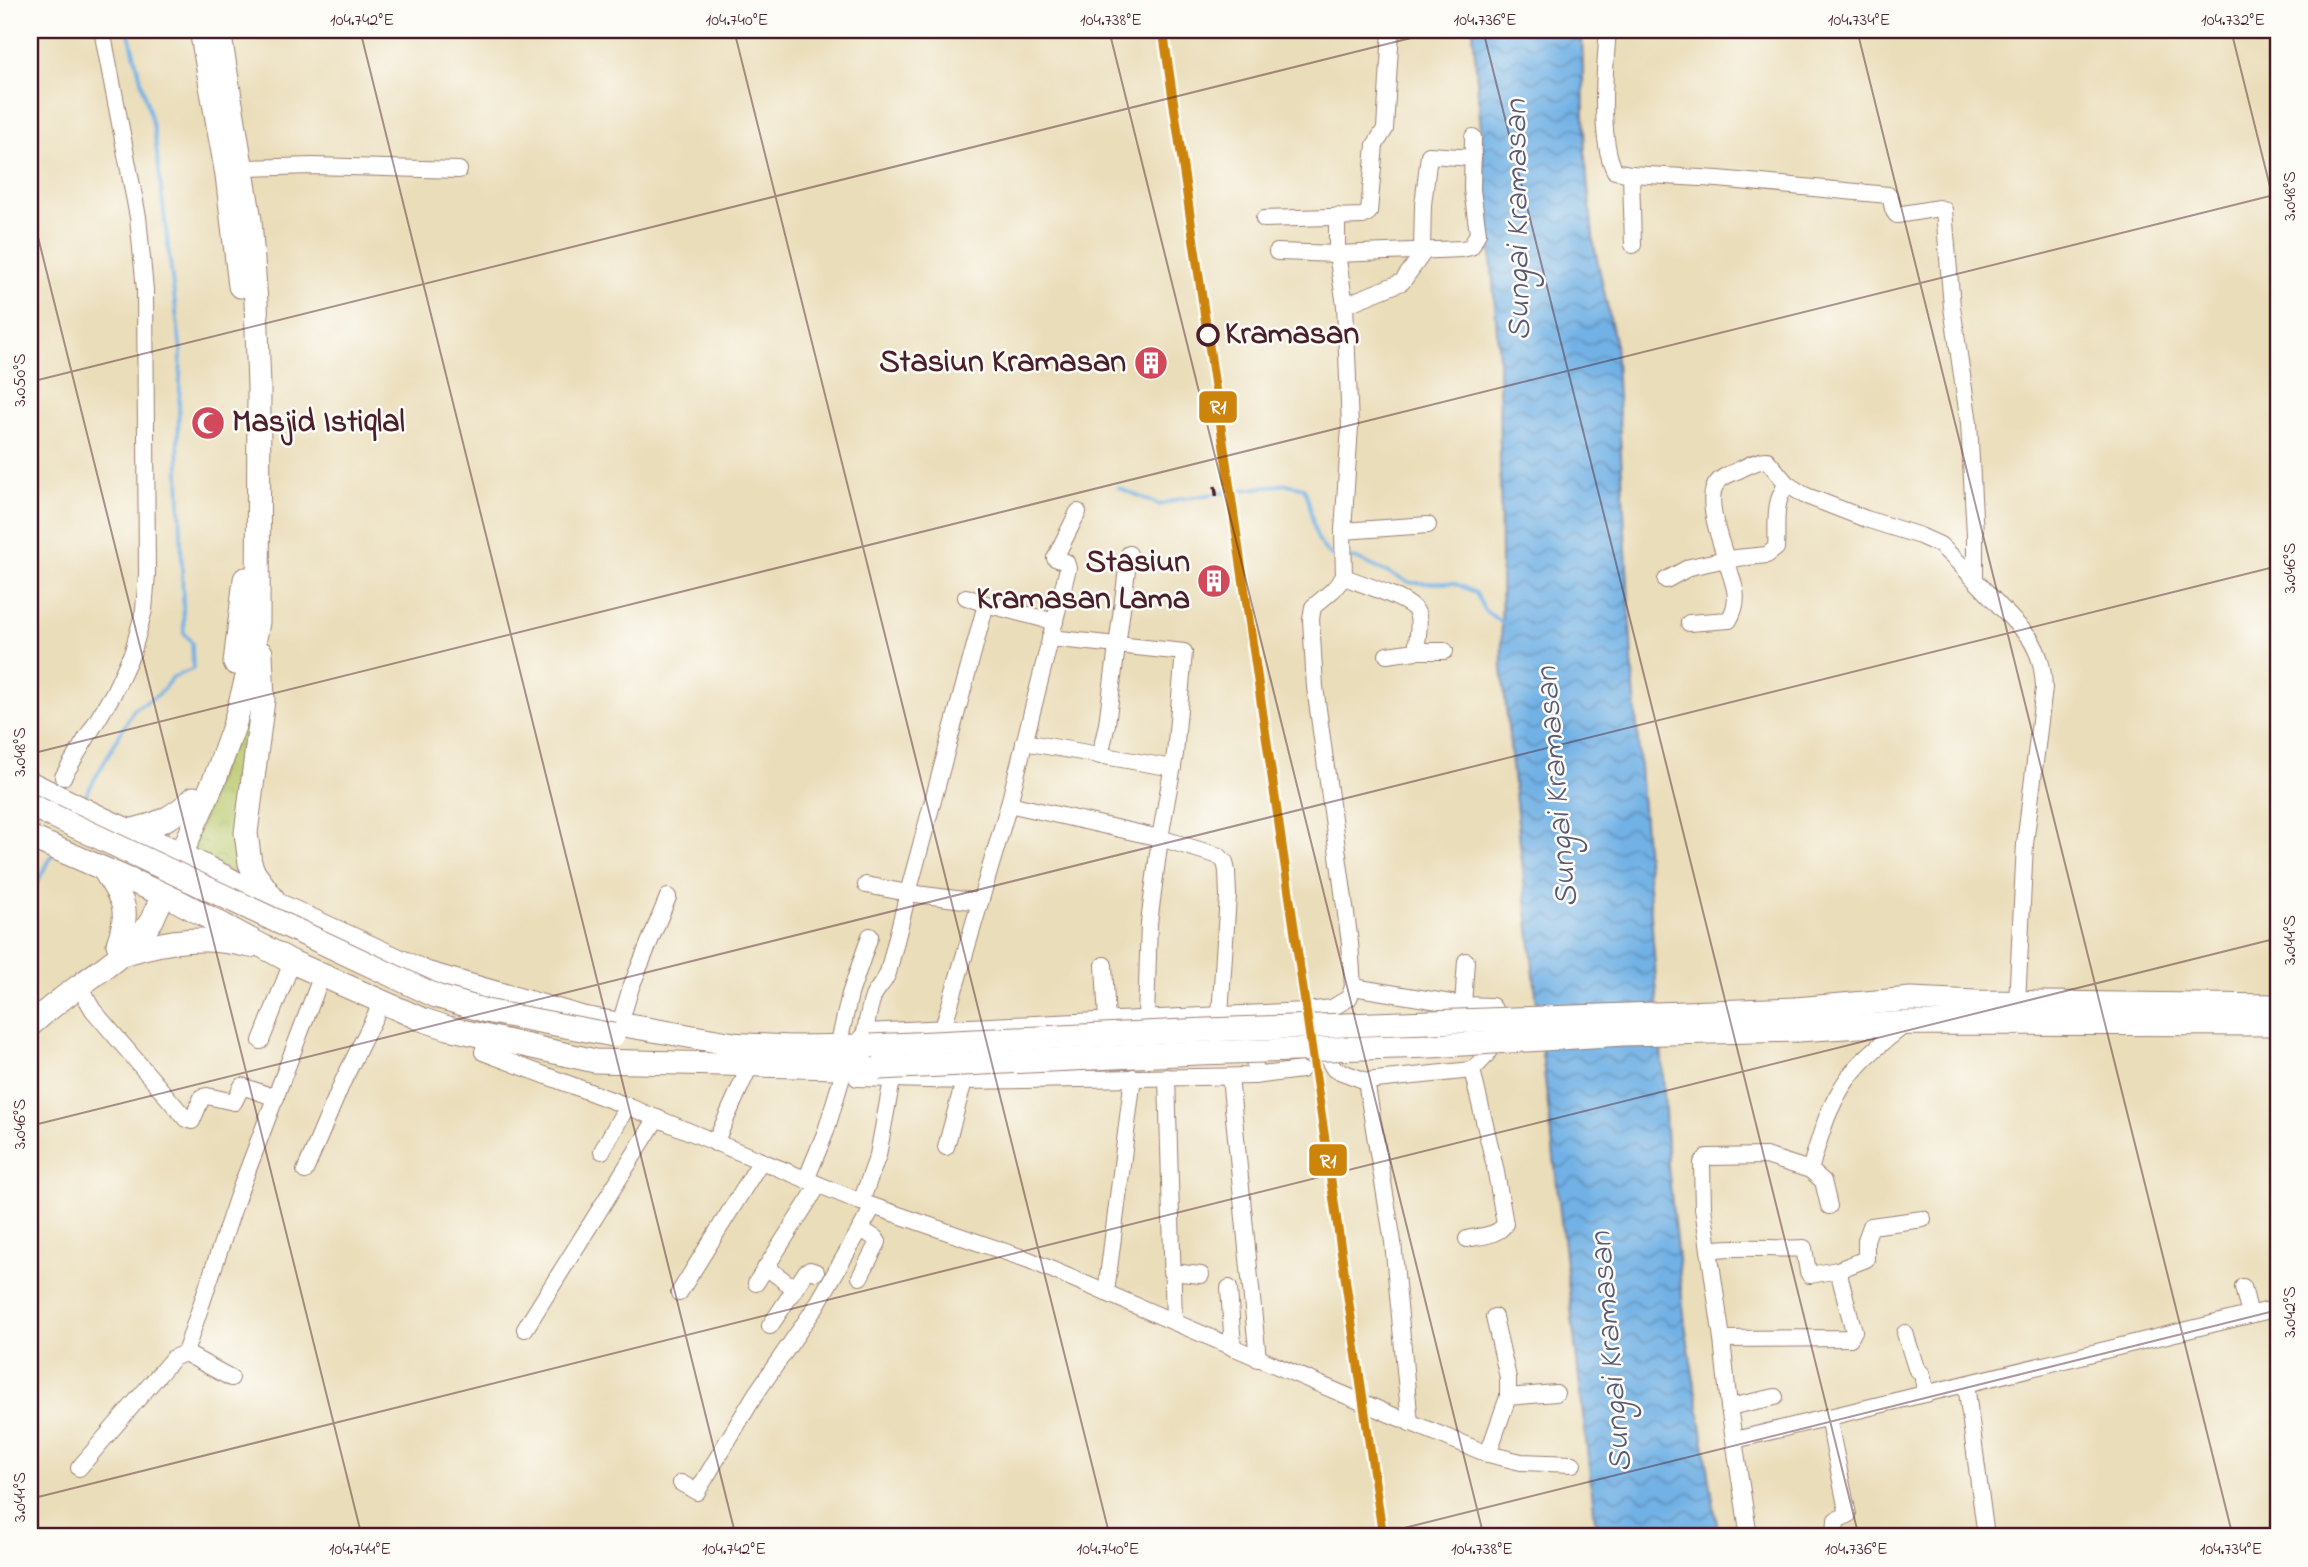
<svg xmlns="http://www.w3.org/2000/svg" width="2308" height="1567" viewBox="0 0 2308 1567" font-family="'Indie Flower',sans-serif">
	<defs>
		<pattern id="park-crowns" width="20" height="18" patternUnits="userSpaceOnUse" patternTransform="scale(1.75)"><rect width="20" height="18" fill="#b8c769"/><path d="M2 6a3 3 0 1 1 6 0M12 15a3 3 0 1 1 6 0" fill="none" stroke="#a0aa5b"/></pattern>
		<pattern id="water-waves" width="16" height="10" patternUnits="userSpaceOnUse" patternTransform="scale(1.75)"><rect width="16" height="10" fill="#71b1e5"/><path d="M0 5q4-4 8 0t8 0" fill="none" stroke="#5f8fba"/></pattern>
	</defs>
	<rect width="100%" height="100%" fill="#fdfcf7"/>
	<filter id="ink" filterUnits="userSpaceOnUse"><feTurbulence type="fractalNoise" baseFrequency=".0143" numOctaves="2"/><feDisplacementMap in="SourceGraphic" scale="14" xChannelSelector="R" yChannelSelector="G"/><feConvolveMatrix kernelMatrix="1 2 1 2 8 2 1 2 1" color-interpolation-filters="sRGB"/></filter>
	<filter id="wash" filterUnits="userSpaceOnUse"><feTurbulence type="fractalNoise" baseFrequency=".00686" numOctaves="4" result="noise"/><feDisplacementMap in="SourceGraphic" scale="28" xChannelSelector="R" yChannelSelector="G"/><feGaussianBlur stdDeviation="1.57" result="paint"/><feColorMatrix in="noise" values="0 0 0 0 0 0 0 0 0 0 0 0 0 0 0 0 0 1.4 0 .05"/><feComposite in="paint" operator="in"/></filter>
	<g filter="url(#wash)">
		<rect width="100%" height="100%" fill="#eaddb9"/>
		<polygon fill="url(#park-crowns)" stroke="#81734a" stroke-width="2" points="255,669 253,726 232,840 236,862 248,882 191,852"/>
		<polygon fill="url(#water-waves)" stroke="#5e6888" stroke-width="2" points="1473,30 1582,30 1585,158 1594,245 1615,341 1632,660 1663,1074 1668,1166 1685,1324 1719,1537 1597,1537 1543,1062 1502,669 1499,357"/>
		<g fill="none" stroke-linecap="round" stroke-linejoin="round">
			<g stroke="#71b1e5" stroke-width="3.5">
				<path d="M1119,488L1160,505L1178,499L1287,484L1304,488C1317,515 1306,543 1339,560"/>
				<polyline points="1350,559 1355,558 1411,583 1454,583 1476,593 1484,610 1505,625"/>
				<polyline points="83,800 134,709 158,695 173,677 193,669 192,643 184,633 178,439 181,352 154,130 128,30"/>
				<polyline points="30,895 52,856"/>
			</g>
		</g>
	</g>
	<g filter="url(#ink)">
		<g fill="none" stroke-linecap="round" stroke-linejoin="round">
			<g stroke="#9a7e72" stroke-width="18">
				<g id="minor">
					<path d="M1608,30C1605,65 1598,141 1615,171L1631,174L1633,245"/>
					<polyline points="242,168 313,166 459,170"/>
					<path d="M1631,174L1718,179L1888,195C1894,200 1890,210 1897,215L1939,208L1944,210L1952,307L1969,423L1975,535V580"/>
					<polyline points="1337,216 1337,254 1345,305"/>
					<polyline points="1264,219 1363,216 1369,212 1375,145 1385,129 1391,30"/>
					<polyline points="1422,249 1423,205 1429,155 1473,158"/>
					<polyline points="1277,252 1337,254 1462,249 1471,247 1478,233 1472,190 1473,137"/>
					<polyline points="1343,531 1428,525"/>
					<path d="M1344,577C1359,583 1412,599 1417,613C1421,623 1417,640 1416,651L1387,655"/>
					<path d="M1666,580L1690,567L1726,559C1721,542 1704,499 1717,483C1722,476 1733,473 1741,469C1749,465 1758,460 1767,460L1787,484L1804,495L1866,519L1920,536L1940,545L1959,563L2029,637C2040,654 2043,667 2044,688L2025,844L2017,1003"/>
					<polyline points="986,604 1055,622"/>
					<path d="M1689,623L1729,620C1743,597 1732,582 1726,559L1767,555L1776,548C1778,525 1772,504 1787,484"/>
					<polyline points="1050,638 1184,652 1175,754 1160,838 1149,923 1146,1018"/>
					<polyline points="1416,651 1445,651"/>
					<polyline points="1024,742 1173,768"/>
					<polyline points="1100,756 1107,724 1129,554"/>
					<polyline points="63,777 113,694 133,651 144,610 147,574 145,290 138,217 102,30"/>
					<polyline points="1009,804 1160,838 1219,856 1225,862 1227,871 1228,896 1220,1015"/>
					<polyline points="866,885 908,893 986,604 966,597"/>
					<polyline points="1104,965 1107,1020"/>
					<polyline points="79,986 93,1010 186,1119 192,1121 202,1097 207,1096 234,1102 242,1086 276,1098"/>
					<path d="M1353,987L1463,1005L1492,1006C1501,1016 1494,1043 1487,1054C1483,1060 1477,1065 1472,1070"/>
					<polyline points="1463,1005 1466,961"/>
					<polyline points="620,1024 631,987 668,897"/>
					<polyline points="943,1028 1009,804 1068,568 1066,562 1055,558 1078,512"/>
					<path d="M865,1032C867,1021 869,1008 873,997C877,988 884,983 888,973L908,893L980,902"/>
					<polyline points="487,1038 483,1052 627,1106 861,1202 1029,1260 1387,1413 1488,1454 1521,1462 1573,1464"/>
					<polyline points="261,1041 292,962"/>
					<path d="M1323,1041L1327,1057L1334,1069L1366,1081L1472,1070L1495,1167L1505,1224C1498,1236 1479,1236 1467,1239"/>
					<polyline points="838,1047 850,994 870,936"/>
					<polyline points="856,1047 865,1032 1306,1011 1332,1008 1349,998 1353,987 1350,943 1315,687 1311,619 1313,607 1333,590 1344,577 1343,531 1350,427 1345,305 1402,282 1426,249"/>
					<polyline points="1254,1076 1301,1070"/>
					<polyline points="1167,1077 1174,1322"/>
					<polyline points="1230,1077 1258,1359"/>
					<polyline points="857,1078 964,1081 1254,1076 1256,1043"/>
					<polyline points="1366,1081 1393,1242 1410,1423"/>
					<polyline points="715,1143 747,1072"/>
					<polyline points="946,1147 964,1081"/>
					<polyline points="602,1151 627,1106"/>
					<path d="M1810,1170C1821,1133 1831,1095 1858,1066C1872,1050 1891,1036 1907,1023"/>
					<polyline points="305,1171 343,1081 382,1002"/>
					<polyline points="806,1180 826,1131 842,1077"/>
					<polyline points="861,1202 878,1155 892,1080"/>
					<path d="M1709,1250C1741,1245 1772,1250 1804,1248L1808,1272L1810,1275L1838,1270"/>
					<polyline points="766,1267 794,1288"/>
					<polyline points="1171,1272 1201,1275"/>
					<polyline points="860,1277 878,1242 875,1238 861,1229"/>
					<polyline points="756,1283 818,1186"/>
					<polyline points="2243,1287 2250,1315"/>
					<polyline points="1229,1288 1233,1348"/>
					<polyline points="679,1293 761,1161"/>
					<polyline points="1106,1293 1133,1077"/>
					<polyline points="770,1326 806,1272 810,1270 816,1272"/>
					<polyline points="525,1329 657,1118"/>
					<polyline points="1905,1333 1916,1368 1922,1374 1926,1394"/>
					<polyline points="1722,1339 1850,1338 1854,1331 1852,1324 1838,1270 1866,1259 1866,1240 1871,1226 1923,1219"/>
					<polyline points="185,1353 231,1378"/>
					<polyline points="1966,1384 1986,1537"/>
					<polyline points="1508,1397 1556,1393"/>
					<polyline points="1729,1407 1775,1397"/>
					<polyline points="1735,1440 2278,1308"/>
					<polyline points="1488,1454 1508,1397 1508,1378 1494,1317"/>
					<polyline points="79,1468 173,1358 185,1353 237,1198 322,975"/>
					<polyline points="681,1483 697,1492 755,1395 815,1308 873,1207"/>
					<polyline points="1749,1537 1729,1407 1722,1339 1703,1208 1702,1163 1707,1157 1711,1157 1766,1156 1810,1170 1823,1181 1829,1206"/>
					<polyline points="1823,1537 1835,1535 1836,1520 1848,1515 1828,1417"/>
				</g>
			</g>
			<g stroke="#9a7e72" stroke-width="25">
				<g id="highway">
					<polyline points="201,30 227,175 240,286"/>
					<polyline points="261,653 263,700 246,833 250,863 254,873 274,900"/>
					<polyline points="235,663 245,579"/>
					<polyline points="30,783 107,821 171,849 278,905 426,973 583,1018 740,1045"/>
					<path d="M127,831C155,826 174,818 194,798"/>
					<polyline points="30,837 176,900 292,962 421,1019 448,1028 595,1061 879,1068"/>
					<path d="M104,870C123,901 131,907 118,944"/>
					<path d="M126,953C168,940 207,935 250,946"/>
					<polyline points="1796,1009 1911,999 1976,1002 2278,1006"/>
					<path d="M30,1025C45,1012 61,999 78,987C107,965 131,952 152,920L216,776L234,726L250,666L258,622L259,387L256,302L250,220L219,30"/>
					<polyline points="1798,1030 1907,1023 2278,1024"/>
					<polyline points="727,1044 790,1047 871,1046"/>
				</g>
			</g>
			<use href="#minor" stroke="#fff" stroke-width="16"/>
			<use href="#highway" stroke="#fff" stroke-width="23"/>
			<polyline stroke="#4a1f2b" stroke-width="3.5" stroke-dasharray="10 5" stroke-linecap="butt" points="1215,486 1217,500"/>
			<g stroke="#9a7e72" stroke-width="25" stroke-linecap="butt">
				<g id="highway-bridge">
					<polyline points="30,805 436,996 486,1011 613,1035"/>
					<polyline points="871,1046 1206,1030 1796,1009"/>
					<polyline points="879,1068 1199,1053 1431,1046 1623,1034 1798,1030"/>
				</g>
			</g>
			<use href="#highway-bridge" stroke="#fff" stroke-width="23"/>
			<g stroke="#fdfcf7" stroke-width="14">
				<polyline id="rail-1" points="1163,30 1383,1537"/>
			</g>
			<use href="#rail-1" stroke="#cc840b" stroke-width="9"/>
		</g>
	</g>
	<path fill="none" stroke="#4a1f2b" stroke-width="2" stroke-opacity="0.45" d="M360,30L736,1537M734,30L1110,1537M1109,30L1484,1537M1483,30L1859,1537M1857,30L2233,1537M2231,30L2278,219M30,205L362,1537M30,382L1443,30M30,754L2278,194M30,1126L2278,566M30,1499L2278,938M1368,1537L2278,1310"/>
	<defs>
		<g id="building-disc" transform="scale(1.75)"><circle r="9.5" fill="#d1495b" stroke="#fdfcf7"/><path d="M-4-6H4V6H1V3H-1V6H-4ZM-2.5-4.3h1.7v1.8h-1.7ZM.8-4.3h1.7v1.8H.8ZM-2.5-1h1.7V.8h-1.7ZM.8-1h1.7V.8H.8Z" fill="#fff"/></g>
		<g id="mosque-disc" transform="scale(1.75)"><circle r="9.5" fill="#d1495b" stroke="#fdfcf7"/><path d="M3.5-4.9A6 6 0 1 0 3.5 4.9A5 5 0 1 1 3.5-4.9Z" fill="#fff"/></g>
	</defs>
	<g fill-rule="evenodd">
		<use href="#building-disc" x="1151" y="363"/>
		<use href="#mosque-disc" x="208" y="423"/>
		<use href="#building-disc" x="1214" y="581"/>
	</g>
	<circle fill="#fdfcf7" stroke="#4a1f2b" stroke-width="3.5" cx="1208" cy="335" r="10"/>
	<g text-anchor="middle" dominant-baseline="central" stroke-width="5" stroke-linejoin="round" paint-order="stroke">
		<g font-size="32" font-weight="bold" fill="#4a1f2b" stroke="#fdfcf7" text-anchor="start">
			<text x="1225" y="335">Kramasan</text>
		</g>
		<g font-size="32" font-weight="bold" fill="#4a1f2b" stroke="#fdfcf7" text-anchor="end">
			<text x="1126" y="363">Stasiun Kramasan</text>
			<text x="232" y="423" text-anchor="start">Masjid Istiqlal</text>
			<text x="1190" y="563">Stasiun<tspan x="1190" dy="37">Kramasan Lama</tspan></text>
		</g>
		<g font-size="33" font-style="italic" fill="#5a5975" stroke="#fdfcf7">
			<text transform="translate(1519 220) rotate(-91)">Sungai Kramasan</text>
			<text transform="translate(1558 787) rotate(-95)">Sungai Kramasan</text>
			<text transform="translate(1612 1352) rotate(-95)">Sungai Kramasan</text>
		</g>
	</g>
	<g stroke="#fdfcf7" stroke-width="2.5">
		<rect x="1198" y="390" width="40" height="34" rx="7" fill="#cc840b"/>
		<rect x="1308" y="1143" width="40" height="34" rx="7" fill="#cc840b"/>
	</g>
	<g font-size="19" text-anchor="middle" font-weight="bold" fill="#fff">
		<text x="1218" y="413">R1</text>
		<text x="1328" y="1167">R1</text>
	</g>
	<rect width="2308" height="1567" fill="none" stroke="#fdfcf7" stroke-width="77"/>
	<rect x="38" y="38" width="2232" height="1490" fill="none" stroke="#4a1f2b" stroke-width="2.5"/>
	<g font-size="18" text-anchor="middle" fill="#4a1f2b">
		<text x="362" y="25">104.742°E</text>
		<text x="737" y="25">104.740°E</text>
		<text x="1111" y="25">104.738°E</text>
		<text x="1485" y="25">104.736°E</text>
		<text x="1859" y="25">104.734°E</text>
		<text x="2233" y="25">104.732°E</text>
		<text transform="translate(2289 196) rotate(-90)" y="6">3.048°S</text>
		<text transform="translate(19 380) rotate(-90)" y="6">3.050°S</text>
		<text transform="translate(2289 568) rotate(-90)" y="6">3.046°S</text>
		<text transform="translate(19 752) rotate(-90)" y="6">3.048°S</text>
		<text transform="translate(2289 940) rotate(-90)" y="6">3.044°S</text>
		<text transform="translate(19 1124) rotate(-90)" y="6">3.046°S</text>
		<text transform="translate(2289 1312) rotate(-90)" y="6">3.042°S</text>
		<text transform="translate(19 1497) rotate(-90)" y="6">3.044°S</text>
		<text x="360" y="1554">104.744°E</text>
		<text x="734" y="1554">104.742°E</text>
		<text x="1108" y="1554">104.740°E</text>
		<text x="1482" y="1554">104.738°E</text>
		<text x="1856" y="1554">104.736°E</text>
		<text x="2231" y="1554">104.734°E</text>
	</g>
</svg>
